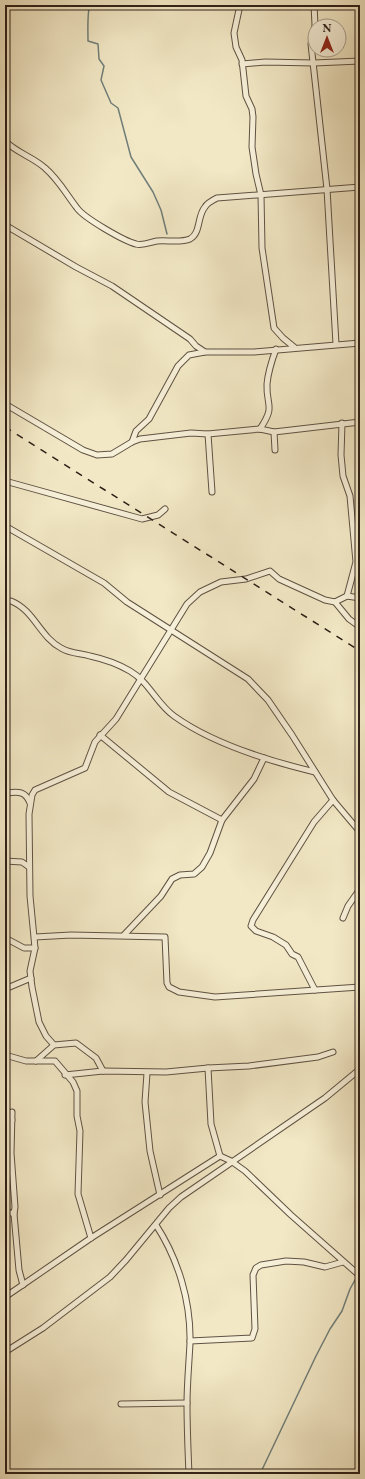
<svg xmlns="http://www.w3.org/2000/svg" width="365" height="1479" viewBox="0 0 365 1479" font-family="'EB Garamond',serif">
	<rect width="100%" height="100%" fill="#f2e8c5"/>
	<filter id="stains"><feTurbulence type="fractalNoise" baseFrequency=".005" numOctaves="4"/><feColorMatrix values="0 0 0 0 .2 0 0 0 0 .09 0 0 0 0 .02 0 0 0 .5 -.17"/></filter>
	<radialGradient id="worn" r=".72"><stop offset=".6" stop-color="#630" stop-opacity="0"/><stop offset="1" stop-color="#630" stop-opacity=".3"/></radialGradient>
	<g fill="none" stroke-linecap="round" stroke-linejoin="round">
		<g stroke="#717f7a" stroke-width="1.5">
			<path d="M90,5C87,12 88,32 88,41L98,44L99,59L104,66L101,80L111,103L118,108L131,157L153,192L161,210L167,234"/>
			<polyline points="260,1474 316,1356 330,1329 342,1311 350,1289 360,1271"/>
		</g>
		<g stroke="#5f5243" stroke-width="7">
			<g id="minor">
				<polyline points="240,5 234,33 236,47 242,60 246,96 252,109 253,117 252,147 256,174 261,195 262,248 274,328 283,338 294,347"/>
				<polyline points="314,5 315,25 311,44 327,189 336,344"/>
				<polyline points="242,64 265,62 314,63 360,61"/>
				<path d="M5,141C17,153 33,157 45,168C59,180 66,194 77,208C84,218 124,241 136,244C143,246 151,242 157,241C167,240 181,243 190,239C201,233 197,216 205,207C207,203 213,200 217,198L360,187"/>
				<polyline points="5,225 76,267 112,286 190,339 196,346 205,352 254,352 360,343"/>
				<polyline points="5,404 83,450 97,455 112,454 132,442 140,439 191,433 208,434 260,429 274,432 360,422"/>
				<polyline points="342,423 341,455 343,476 350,496 356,562 347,596"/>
				<path d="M260,429C276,405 266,407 267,384C268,372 272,360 276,349"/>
				<polyline points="274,432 275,450"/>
				<polyline points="208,434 212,492"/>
				<polyline points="132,442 136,431 149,419 178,366 189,355 205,352"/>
				<polyline points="5,481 142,519 158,515 165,509"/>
				<polyline points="5,526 104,583 127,602 248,679 268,700 292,735 333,800 360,832"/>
				<path d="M11,601C34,610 40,637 61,648C71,654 80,653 90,656C104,659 118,664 130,671C149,682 157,704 174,716C213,744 269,761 315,772"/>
				<polyline points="335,602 349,619 360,627"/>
				<polyline points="100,735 169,792 222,820"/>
				<path d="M5,793C18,792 25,790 30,803"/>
				<polyline points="5,861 22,862 29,867"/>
				<polyline points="343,918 348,906 360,889"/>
				<polyline points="124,935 161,896 172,879 180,875 194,874 202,867 210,853 222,820 254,779 264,758"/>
				<polyline points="35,937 71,935 165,937 167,983 169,987 179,992 215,997 360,987"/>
				<polyline points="5,940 9,940 24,948 35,948"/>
				<polyline points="5,989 31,978"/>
				<polyline points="315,990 298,957 292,954 286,945 273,937 256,931 251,926 253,920 314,822 333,800"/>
				<polyline points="54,1045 46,1036 39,1022 32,987 30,971 35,948 30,896 29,814 32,795 35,790 85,768 95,742 116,719 187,604 200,592 221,582 246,579 270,571 279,579 325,600 335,602 347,596 360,598"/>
				<polyline points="5,1055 26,1061 55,1061 73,1082 77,1091 77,1116 80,1131 78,1194 91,1238"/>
				<polyline points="36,1061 54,1045 76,1043 96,1058 103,1071"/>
				<polyline points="208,1068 211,1124 220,1156"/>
				<polyline points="147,1073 145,1102 150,1151 160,1195"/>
				<polyline points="65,1075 103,1071 166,1072 208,1068 249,1066 318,1057 333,1052"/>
				<polyline points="12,1112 11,1153 15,1207 14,1214 19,1270 23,1285"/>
				<polyline points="5,1120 12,1120"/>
				<polyline points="5,1211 14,1214"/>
				<path d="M156,1225C178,1259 191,1301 190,1343C189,1363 187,1384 187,1404C187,1427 188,1451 189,1474"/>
				<polyline points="5,1297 91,1238 220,1156 231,1161 245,1171 291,1215 360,1276"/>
				<polyline points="190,1341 252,1338 255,1329 253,1275 256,1268 261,1265 286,1261 304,1262 325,1267 343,1262"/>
				<polyline points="5,1352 43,1328 110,1277 126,1260 169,1208 181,1197 325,1098 360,1069"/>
				<polyline points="121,1404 187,1403"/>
			</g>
		</g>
		<use href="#minor" stroke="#f7f0d9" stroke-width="5"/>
		<polyline stroke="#2e2018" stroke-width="1.5" stroke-dasharray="7 7" stroke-linecap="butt" points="5,427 360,651"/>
	</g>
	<rect width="365" height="1479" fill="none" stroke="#f2e8c5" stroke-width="20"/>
	<rect x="6" y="6" width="353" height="1467" fill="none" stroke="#2e2018" stroke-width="2"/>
	<rect x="10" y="10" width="345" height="1459" fill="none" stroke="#2e2018"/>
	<g transform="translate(327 38)"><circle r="19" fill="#f7f0d9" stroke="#a79d8c"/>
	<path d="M0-3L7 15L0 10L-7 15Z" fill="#8f2418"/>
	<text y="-6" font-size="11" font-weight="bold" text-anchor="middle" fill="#2e2018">N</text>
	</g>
	<rect width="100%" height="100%" filter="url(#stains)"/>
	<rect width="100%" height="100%" fill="url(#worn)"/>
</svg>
